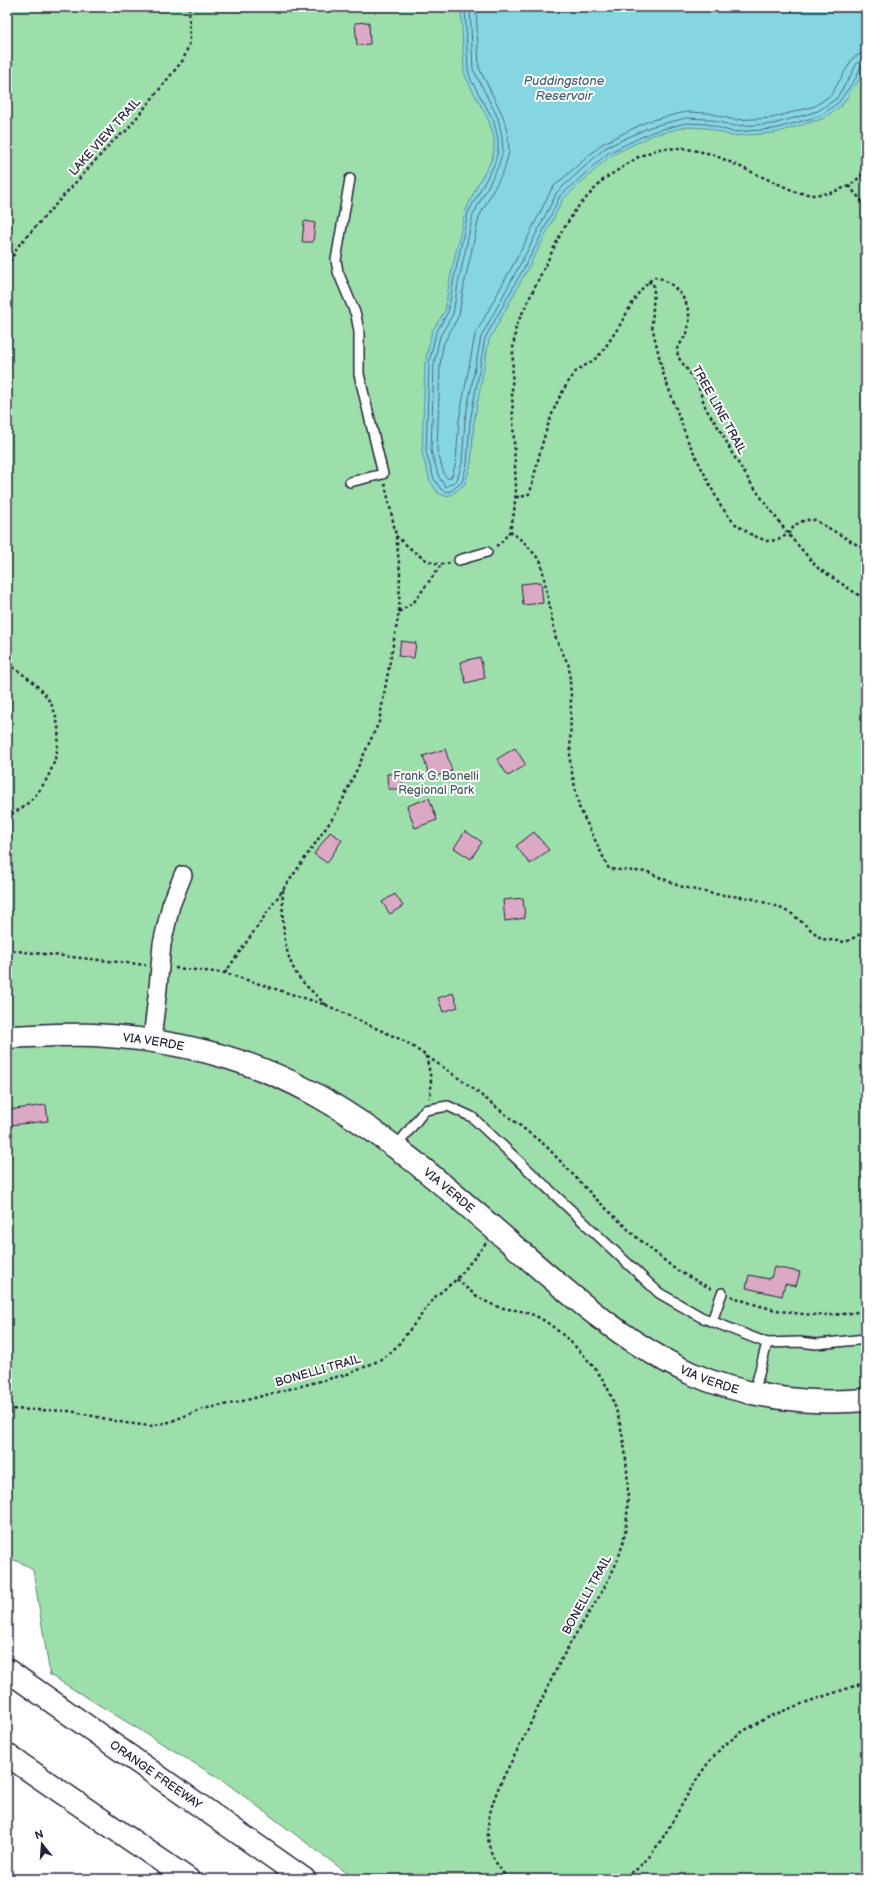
<svg xmlns="http://www.w3.org/2000/svg" width="873" height="1886" viewBox="0 0 873 1886" font-family="'Balsamiq Sans',sans-serif">
	<rect width="100%" height="100%" fill="#fff"/>
	<filter id="ink" filterUnits="userSpaceOnUse"><feTurbulence type="fractalNoise" baseFrequency=".025" numOctaves="2"/><feDisplacementMap in="SourceGraphic" scale="8" xChannelSelector="R" yChannelSelector="G"/><feConvolveMatrix kernelMatrix="1 2 1 2 8 2 1 2 1" color-interpolation-filters="sRGB"/></filter>
	<g filter="url(#ink)">
		<polygon fill="#9ddfaa" stroke="#608072" points="7,7 866,7 866,1879 355,1879 225,1782 50,1675 33,1570 20,1562 7,1558"/>
		<polygon fill="#86d6e2" stroke="#5e8e9f" points="461,7 866,7 866,64 859,80 842,105 822,119 775,133 732,136 707,128 686,127 653,135 610,156 563,199 539,248 489,340 474,422 471,464 465,484 451,495 445,496 438,493 430,481 422,453 425,363 432,331 445,311 449,283 465,212 478,184 490,163 494,151 494,138 489,121 468,82 464,72"/>
		<g fill="none" stroke-linecap="round" stroke-linejoin="round">
			<g stroke="#4a6a7e" stroke-width="1">
				<polyline points="465,7 468,70 471,80 493,119 498,138 498,151 494,165 468,213 453,283 448,312 436,333 429,363 426,452 434,479 441,489 445,492 451,491 462,482 467,464 470,422 485,338 536,246 560,196 608,153 652,132 686,123 707,124 733,132 774,129 820,116 839,102 856,78 861,66 866,64"/>
				<polyline points="470,7 473,69 498,118 502,137 503,151 498,167 473,215 458,284 453,314 440,336 434,364 431,451 439,477 446,487 457,480 462,463 465,420 481,337 531,244 557,192 605,148 650,127 686,118 708,119 734,126 773,124 818,111 836,99 851,75 857,63 866,59"/>
				<polyline points="476,7 479,68 503,116 508,136 509,152 504,170 479,217 464,285 459,315 443,345 440,365 437,450 444,474 448,479 452,476 456,462 459,420 475,335 526,241 552,188 602,144 648,121 686,112 709,113 734,120 772,118 815,106 831,95 853,58 860,54 866,53"/>
			</g>
		</g>
		<g fill="#dca9c5" stroke="#22223b">
			<polygon points="369,22 370,44 357,45 355,23"/>
			<polygon points="306,221 315,223 313,242 302,242 304,222"/>
			<polygon points="541,582 543,603 523,605 521,584"/>
			<polygon points="401,641 416,643 414,658 398,656"/>
			<polygon points="480,657 485,678 466,683 460,662"/>
			<polygon points="515,748 526,765 508,776 497,759"/>
			<polygon points="445,749 452,771 430,778 423,756"/>
			<polygon points="402,773 403,789 388,789 387,774"/>
			<polygon points="429,798 437,820 415,828 407,806"/>
			<polygon points="465,831 482,842 471,859 454,848"/>
			<polygon points="330,832 342,840 327,863 314,854"/>
			<polygon points="534,832 549,850 530,864 516,846"/>
			<polygon points="395,894 403,906 390,914 382,902"/>
			<polygon points="523,898 525,918 505,921 503,900"/>
			<polygon points="453,993 458,1007 443,1012 438,998"/>
			<polygon points="46,1105 48,1121 10,1125 8,1110"/>
			<polygon points="774,1267 800,1272 796,1286 785,1284 782,1296 746,1288 749,1275 769,1279 770,1277 771,1278"/>
		</g>
		<g fill="none" stroke-linecap="round" stroke-linejoin="round">
			<g stroke="#22223b" stroke-width="12">
				<g id="lane">
					<polyline points="350,179 336,260 338,272 356,315 359,332 359,374 383,474 350,482"/>
					<polyline points="459,560 487,552"/>
					<polyline points="396,1147 425,1110 448,1106 472,1117 659,1293 701,1317 767,1343 799,1342 817,1344 866,1339"/>
					<polyline points="712,1321 722,1293"/>
					<polyline points="754,1393 767,1343"/>
				</g>
			</g>
			<g stroke="#22223b" stroke-width="20">
				<g id="street">
					<polyline points="162,944 171,905 183,875"/>
					<polyline points="152,1040 158,988"/>
				</g>
			</g>
			<g stroke="#22223b" stroke-width="25">
				<g id="secondary">
					<path id="s1" d="M7,1037C36,1036 65,1034 94,1035C168,1039 243,1056 309,1091C381,1130 444,1185 506,1239C563,1289 621,1341 690,1373C744,1397 807,1405 866,1400"/>
				</g>
			</g>
			<g stroke="#22223b" stroke-width="25">
				<g id="highway">
					<path id="s2" d="M7,1670L304,1879"/>
					<polyline points="7,1755 188,1879"/>
				</g>
			</g>
			<g stroke="#22223b" stroke-width="2.5" stroke-dasharray="3 3" stroke-linecap="butt">
				<polyline points="849,186 866,206"/>
				<polyline points="7,267 19,245 114,140 126,131 183,60 190,42 189,7"/>
				<polyline points="648,282 653,283 654,289 652,326 663,373 688,441 720,505 734,523 752,535 767,541 778,540 788,534 795,525 805,520 815,520 866,550"/>
				<path d="M516,497L526,496L530,493C540,453 548,408 574,374C578,368 585,366 591,362C602,355 609,341 616,331C628,314 636,289 655,277L662,279L672,285L681,294L686,303L689,313V322L687,333L677,349L678,357L697,383L706,409L722,433L732,453L750,482L788,534L818,568L866,600"/>
				<polyline points="510,531 526,544 541,562 556,639 569,666 571,697 570,763 579,807 609,869 648,872 679,886 714,894 750,898 776,906 792,914 822,939 846,942 866,931"/>
				<path d="M396,536C411,548 428,569 449,563"/>
				<polyline points="496,546 501,543 510,531 514,513 516,489 512,394 513,349 516,326 561,233 576,209 604,179 640,156 659,149 683,148 712,154 796,192 813,195 830,193 849,186 866,172"/>
				<polyline points="399,612 414,602 441,565"/>
				<path d="M7,664C24,674 45,689 53,708C70,747 45,801 7,816"/>
				<path d="M283,890C282,918 282,957 301,980C309,989 318,997 326,1005"/>
				<polyline points="7,950 146,965"/>
				<polyline points="175,968 225,973 326,1005 406,1042 463,1081 546,1146 595,1198 634,1235 676,1270 712,1289"/>
				<polyline points="225,973 337,812 379,722 399,612 400,572 396,535 385,484"/>
				<path d="M426,1056C429,1070 434,1085 429,1098"/>
				<path d="M457,1279C469,1291 483,1302 499,1307C510,1310 521,1310 531,1314C554,1322 590,1359 603,1380C628,1420 635,1508 620,1553C609,1585 588,1613 571,1642C553,1673 539,1707 523,1739C508,1770 486,1802 488,1837C489,1854 498,1867 508,1879"/>
				<path d="M731,1296C773,1313 822,1321 866,1310"/>
				<polyline points="7,1409 70,1411 125,1423 151,1426 169,1422 203,1409 239,1402 351,1373 378,1361 390,1353 398,1345 436,1296 457,1279 486,1243"/>
				<path d="M620,1879L637,1869L649,1857C672,1828 686,1792 709,1762C744,1716 814,1701 866,1682"/>
			</g>
			<use href="#lane" stroke="#fff" stroke-width="9"/>
			<use href="#street" stroke="#fff" stroke-width="17"/>
			<use href="#secondary" stroke="#fff" stroke-width="22"/>
			<use href="#highway" stroke="#fff" stroke-width="22"/>
			<g stroke="#22223b" stroke-width="20" stroke-linecap="butt">
				<polyline id="street-bridge" points="158,988 162,944"/>
			</g>
			<use href="#street-bridge" stroke="#fff" stroke-width="17"/>
		</g>
	</g>
	<g text-anchor="middle" dominant-baseline="central" stroke-width="4" stroke-linejoin="round" paint-order="stroke">
		<g font-size="12" fill="#22223b" stroke="#fff">
			<text transform="translate(105 137) rotate(-48)">LAKE VIEW TRAIL</text>
			<text transform="translate(719 410) rotate(61)">TREE LINE TRAIL</text>
			<text stroke="none"><textPath href="#s1" startOffset="147">VIA VERDE</textPath></text>
			<text stroke="none"><textPath href="#s1" startOffset="483">VIA VERDE</textPath></text>
			<text transform="translate(318 1371) rotate(-16)">BONELLI TRAIL</text>
			<text stroke="none"><textPath href="#s1" startOffset="807">VIA VERDE</textPath></text>
			<text transform="translate(587 1595) rotate(-61)">BONELLI TRAIL</text>
			<text stroke="none"><textPath href="#s2" startOffset="182">ORANGE FREEWAY</textPath></text>
		</g>
		<g font-size="12" fill="#475b5c" stroke="#fff">
			<text x="436" y="776">Frank G. Bonelli<tspan x="436" dy="14">Regional Park</tspan></text>
		</g>
		<g font-size="13" font-style="italic" fill="#456175" stroke="#fff">
			<text x="564" y="81">Puddingstone<tspan x="564" dy="15">Reservoir</tspan></text>
		</g>
	</g>
	<rect width="873" height="1886" fill="none" stroke="#fff" stroke-width="24"/>
	<rect x="12" y="12" width="849" height="1862" fill="none" stroke="#22223b" stroke-width="1.5" filter="url(#ink)"/>
	<g transform="translate(42 1844) rotate(343)" stroke="#ffffff" stroke-width="3" paint-order="stroke">
	<path d="M0-3L7 15L0 10L-7 15Z" fill="#22223b"/>
	<text y="-6" font-size="11" font-weight="bold" text-anchor="middle" fill="#22223b">N</text>
	</g>
</svg>
